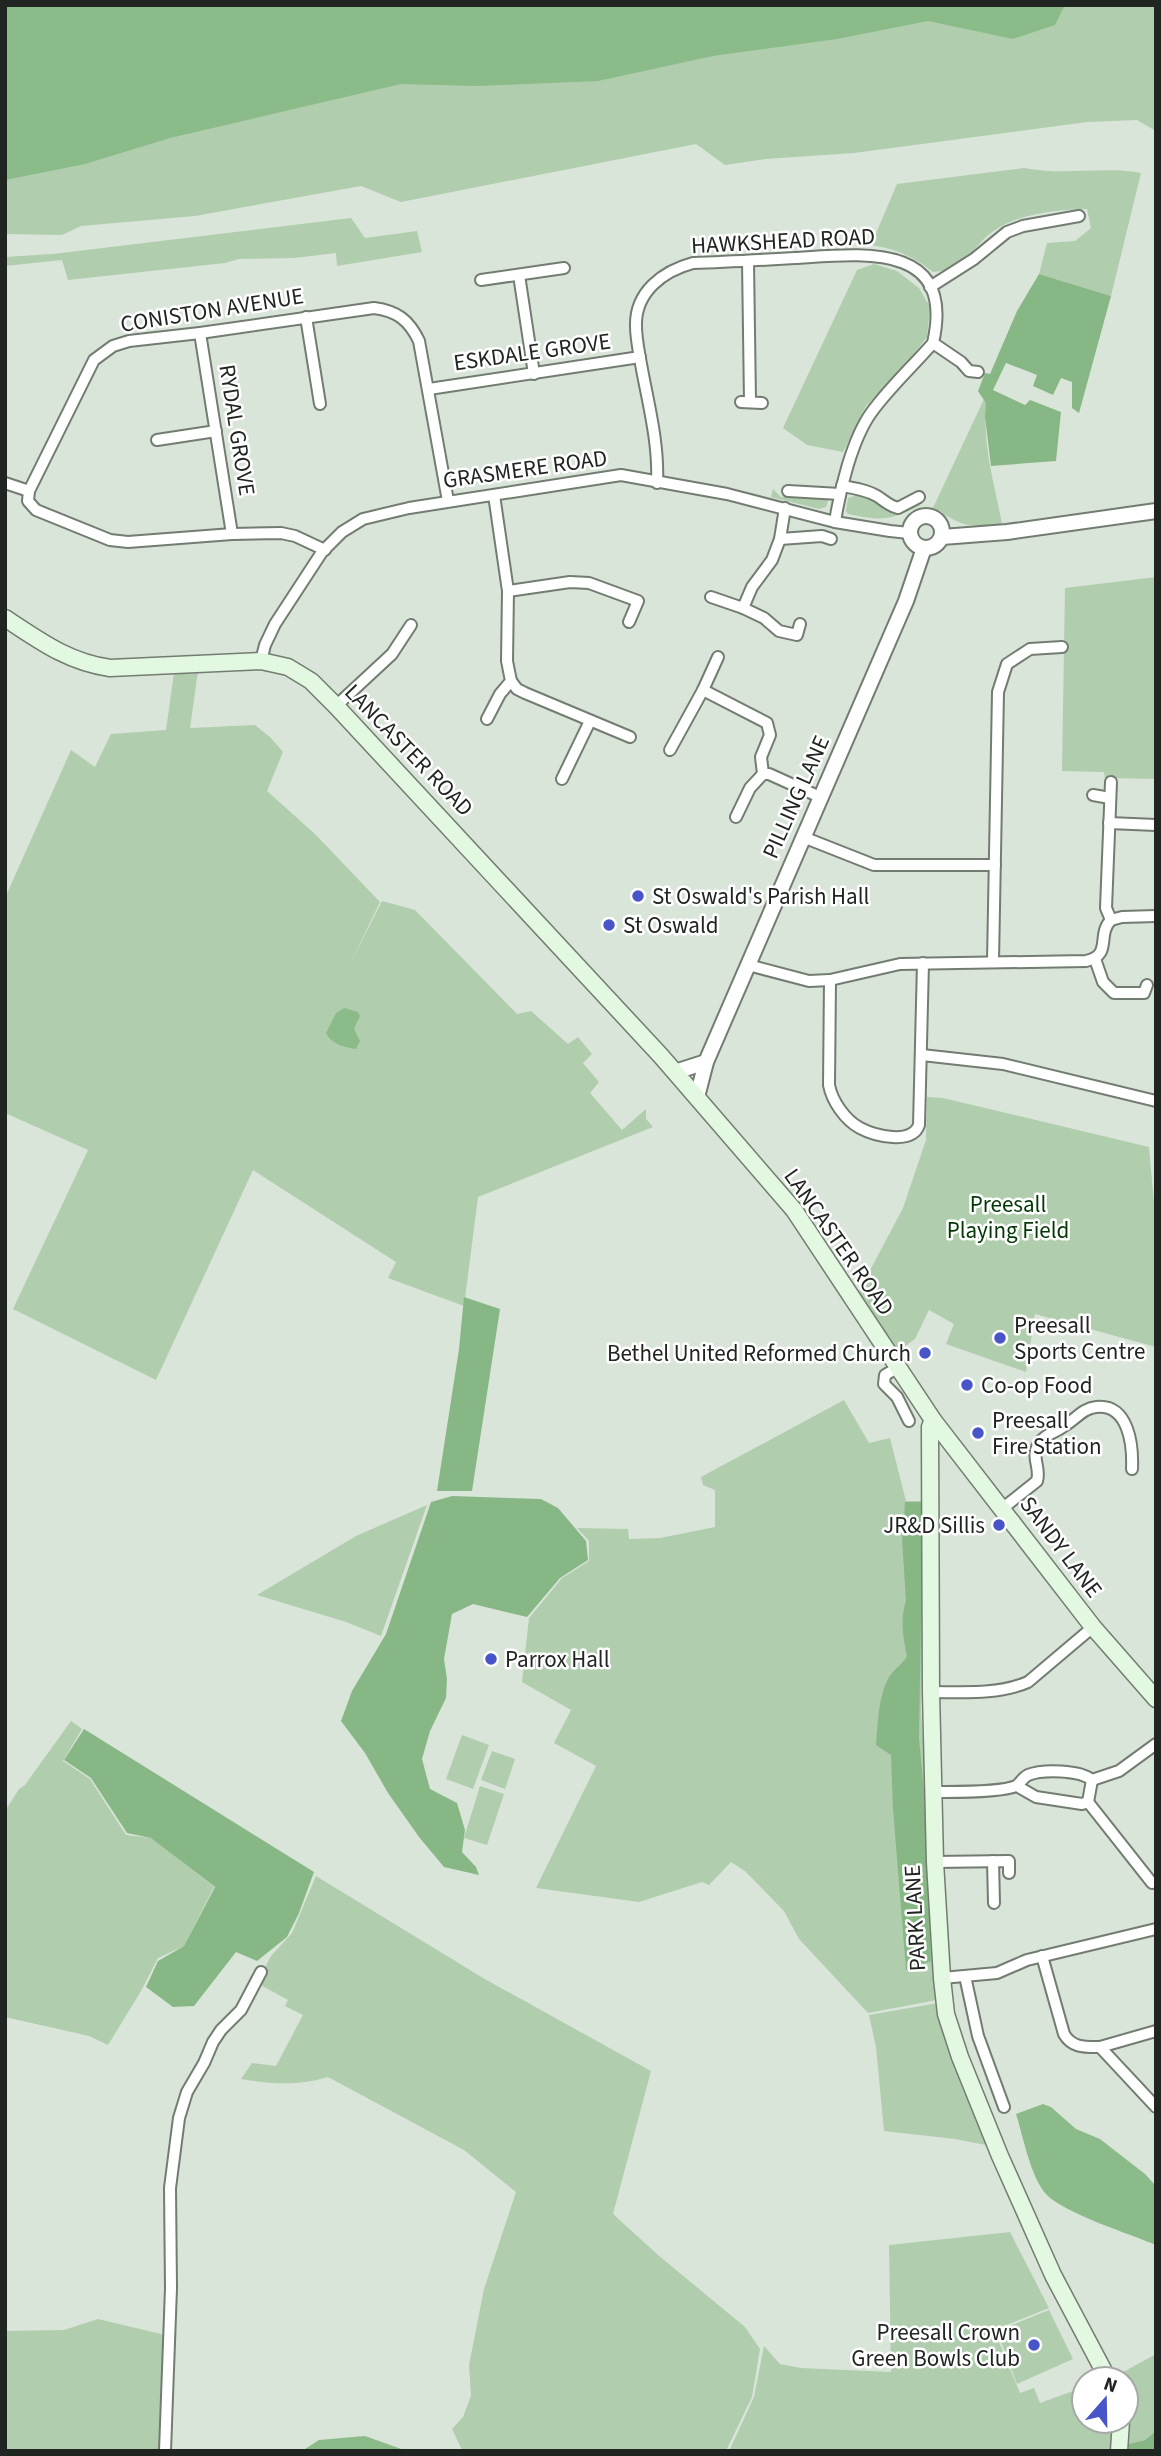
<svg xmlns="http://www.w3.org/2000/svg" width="1161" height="2456" viewBox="0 0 1161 2456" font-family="'Source Sans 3',sans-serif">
	<rect width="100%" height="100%" fill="#dae5d9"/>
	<g fill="#b0cdae">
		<polygon points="5,5 1156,5 1156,131 1137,120 1087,122 854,153 766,159 725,165 696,144 401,202 361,186 195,216 81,226 62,235 5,234"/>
		<path d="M1024,168C1063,176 1102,166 1141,173L1111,296L1039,274L1047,243L1075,241L1091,228L1087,209C1058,210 1020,213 995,230C979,240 968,262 949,270C945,271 937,271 933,272C913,256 896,249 871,245L897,184Z"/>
		<polygon points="351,218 365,238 417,231 422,252 337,266 336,253 294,258 239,259 225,263 68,280 62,260 5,266 5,257 53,254"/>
		<polygon points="874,264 897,271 919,288 930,307 927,337 901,370 866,406 843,452 807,445 783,428 857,270"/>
		<path d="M984,399L987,403C981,442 995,485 1002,524C963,527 966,527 933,508Z"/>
		<polygon points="773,489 781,497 827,498 828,501 826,507 819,509 771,497"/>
		<path d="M855,493C888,502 878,519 914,503L921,505C889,521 883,521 848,514L846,511L848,498L855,496Z"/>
		<polygon points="1156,577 1156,779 1105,778 1104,772 1062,771 1065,588"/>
		<polygon points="198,671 190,728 255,725 271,738 283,752 267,791 315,834 380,902 349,966 382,901 415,910 517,1014 531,1011 568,1044 578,1037 592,1054 583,1063 599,1082 590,1093 622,1130 646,1109 646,1119 653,1127 478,1197 464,1306 388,1278 396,1262 253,1170 156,1380 13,1309 88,1150 5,1113 5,898 71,750 95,767 111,734 166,730 174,673"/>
		<polygon points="927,1097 943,1098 1149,1147 1156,1225 1156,1347 1035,1314 1026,1372 946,1344 954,1324 929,1310 915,1339 897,1352 858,1293 903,1208 926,1140"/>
		<polygon points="844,1400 869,1443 890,1438 906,1501 924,1501 921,1708 937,2000 868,2013 799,1939 784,1911 745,1871 731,1862 709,1885 702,1882 639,1902 536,1888 596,1766 554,1743 571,1710 522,1682 529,1618 562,1578 589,1561 589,1541 577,1528 628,1529 629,1539 660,1538 715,1527 715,1490 703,1485 701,1477"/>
		<polygon points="427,1505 381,1636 346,1622 257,1595 356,1536"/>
		<polygon points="71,1721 82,1729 63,1761 90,1779 126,1835 152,1838 214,1887 184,1946 158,1958 141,1991 108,2045 89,2036 5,2017 5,1811 19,1789 25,1785"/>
		<polygon points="462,1735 489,1745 473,1789 446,1779"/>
		<polygon points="492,1751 515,1759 505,1789 481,1780"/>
		<polygon points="480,1786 504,1794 487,1845 464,1838"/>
		<path d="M316,1876L483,1978L651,2071L613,2214L658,2255L745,2327L760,2349L752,2397L726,2451H465L461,2448L452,2429L463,2417L471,2396L469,2365L484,2289L516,2192L464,2150L328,2077C298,2086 272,2084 241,2079L252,2063L276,2066L303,2015L285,2006L288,2000L257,1983L271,1956L292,1933Z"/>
		<polygon points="938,2003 962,2081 986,2145 955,2139 884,2131 876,2047 869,2015"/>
		<polygon points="1010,2232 1049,2308 994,2330 1020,2393 1034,2388 1040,2403 1084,2387 1084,2421 1109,2421 1112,2434 1113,2451 729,2451 754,2397 764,2346 780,2364 801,2368 891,2372 889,2245"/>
		<polygon points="1049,2310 1073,2359 1017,2384 997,2331"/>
		<polygon points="98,2319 165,2335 160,2418 161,2451 5,2451 5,2331 64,2330"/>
		<polygon points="1156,2354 1156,2431 1145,2440 1124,2445 1126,2379 1114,2377"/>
	</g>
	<g fill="#88b786">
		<polygon points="1039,274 1111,296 1079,413 1072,408 1072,382 1061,378 1053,395 1033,386 1037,375 1006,363 993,390 1025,405 1030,400 1061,412 1056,461 991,466 985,417 986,403 978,391 985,373 990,374 1017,311"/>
		<polygon points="464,1297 500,1309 472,1491 437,1491 459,1349"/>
		<polygon points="452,1496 541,1499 558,1508 586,1541 588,1560 560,1578 527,1617 473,1604 452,1614 444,1659 447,1679 446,1698 430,1731 422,1759 430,1789 457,1803 465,1830 462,1852 476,1867 479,1875 444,1867 419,1837 388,1793 365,1753 341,1721 352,1691 386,1634 431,1502"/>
		<path d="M905,1502H923L919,1738L924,1791L931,1961L906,1970L893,1809L891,1755L876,1745C878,1723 878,1697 889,1677C894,1669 903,1664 907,1656C903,1638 900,1619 906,1601L902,1538C905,1531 904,1512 905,1502Z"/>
		<polygon points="84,1729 314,1872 299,1913 287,1937 257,1961 236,1952 194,2006 173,2007 146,1987 158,1961 184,1946 215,1887 151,1838 127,1833 91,1778 64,1760"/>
		<polygon points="1156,2431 1156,2451 1124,2451 1124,2445 1145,2440"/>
	</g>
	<g fill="#8bbb89">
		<polygon points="5,5 1065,5 1055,25 1013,39 928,21 837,39 713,56 598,81 478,86 401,84 170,138 85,164 5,180"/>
		<path d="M344,1008L358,1012L360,1016L354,1029L360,1041L356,1049C344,1047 331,1044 326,1033L336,1013Z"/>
		<path d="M1043,2104L1051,2107L1076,2129L1100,2139L1145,2174L1156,2186V2245C1130,2234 1064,2213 1047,2195C1031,2179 1023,2136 1016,2114Z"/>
		<polygon points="365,2436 407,2451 302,2451 319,2440"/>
	</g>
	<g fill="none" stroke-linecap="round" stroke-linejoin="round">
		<g stroke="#727c71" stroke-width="14">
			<g id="minor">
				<polyline points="748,261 750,402"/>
				<polyline points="519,275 534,374"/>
				<polyline points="481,280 564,268"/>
				<polyline points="930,287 974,259 1007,232 1023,226 1079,216"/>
				<polyline points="306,317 320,404"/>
				<polyline points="200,333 232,534"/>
				<polyline points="933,343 961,362 969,371 978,372"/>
				<polyline points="429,389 640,357"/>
				<polyline points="741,402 762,403"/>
				<polyline points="157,440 216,431"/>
				<polyline points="5,483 29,491"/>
				<path d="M657,483C659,443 648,403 641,364C639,352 636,339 636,326C635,292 663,271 693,263C727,262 761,260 795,258C862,254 956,241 933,343C913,366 889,388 871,413C852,440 840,489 835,522"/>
				<path d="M842,486C854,488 867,490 877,496C885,501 889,506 898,508L919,497"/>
				<polyline points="788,491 840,494"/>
				<polyline points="780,539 822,536 831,539"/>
				<path d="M325,550L295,536L281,533L232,534L128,542L110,540L36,510L28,501L29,491L94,360L113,346L129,341L200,333L374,308C397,311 409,320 419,341L448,501"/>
				<polyline points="508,591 570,582 589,583 638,601 629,622"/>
				<polyline points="711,597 743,608 764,618 779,631 797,635 800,624"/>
				<polyline points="743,608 752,587 772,560 780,539 785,508"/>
				<polyline points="261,661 265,645 275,624 322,552 342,532 363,519 409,508 621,475 727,494 835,522 890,531 909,533"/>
				<polyline points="511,681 517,689 525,693 630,737"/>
				<polyline points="703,690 767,723 770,735 761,757 763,774"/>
				<polyline points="336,706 392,654 411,625"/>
				<polyline points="487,719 500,694 511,681 507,661 508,591 494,495"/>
				<polyline points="670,750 703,690 718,657"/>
				<polyline points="763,774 769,774 820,797"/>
				<polyline points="562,779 590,721"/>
				<polyline points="1093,795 1110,798"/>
				<polyline points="736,817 750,788 763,774"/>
				<polyline points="1109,823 1156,825"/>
				<polyline points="803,837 874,865 995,865"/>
				<polyline points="1111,920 1122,917 1156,916"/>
				<polyline points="1095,959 1103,982 1114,993 1144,993 1147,985"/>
				<polyline points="993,962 998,692 1007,664 1030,649 1062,647"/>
				<path d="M748,965L809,981L830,980L900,964L1086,961C1113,955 1096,935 1111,920L1106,908L1111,782"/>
				<path d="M830,980L829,1085C832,1101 845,1120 860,1128C875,1136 912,1145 919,1125L923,963"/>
				<polyline points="922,1055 1003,1064 1156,1101"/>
				<polyline points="897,1368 885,1375 884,1384 897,1397 909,1421"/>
				<path d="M1003,1508L1037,1481C1041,1468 1031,1458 1038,1445C1044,1434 1055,1433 1064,1426C1075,1420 1083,1408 1096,1407C1129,1403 1133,1446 1132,1469"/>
				<path d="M931,1692C963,1692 998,1695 1028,1682L1093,1627"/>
				<polyline points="1017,1786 1036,1797 1082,1804 1088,1802 1092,1780"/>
				<path d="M933,1792C951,1792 1000,1793 1016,1786C1020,1784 1022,1778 1028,1775C1043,1769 1080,1770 1092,1780L1119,1771L1156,1744"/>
				<polyline points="1088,1802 1152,1883"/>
				<polyline points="993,1861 994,1903"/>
				<polyline points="935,1862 1009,1861 1009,1873"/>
				<path d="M1042,1956L1064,2034C1072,2048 1085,2047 1100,2047L1156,2107"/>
				<polyline points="965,1976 978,2036 1004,2107"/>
				<polyline points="942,1978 997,1973 1027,1960 1156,1929"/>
				<polyline points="1100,2047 1156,2031"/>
				<polyline points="165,2451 171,2288 170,2188 179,2118 187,2092 204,2063 213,2042 221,2030 241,2010 261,1972"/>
			</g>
		</g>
		<g stroke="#727c71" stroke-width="18">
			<g id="tertiary">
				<circle cx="926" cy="532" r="16"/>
				<polyline points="942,537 1007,532 1156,511"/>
				<polyline points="675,1072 706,1062"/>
				<polyline points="697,1097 706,1062 906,601 924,548"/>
			</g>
		</g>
		<g stroke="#727c71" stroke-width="19">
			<g id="secondary">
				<path d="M5,618C40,641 68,662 110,668L261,661L288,667L311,681L336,706L661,1056L794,1210L933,1420L1093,1627L1156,1699"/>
				<polyline points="933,1420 930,1427 931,1692 935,1862 942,1978 946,2014 960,2057 1000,2156 1053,2275 1108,2379"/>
				<polyline points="1119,2451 1121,2421"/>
			</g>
		</g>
		<use href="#minor" stroke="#fff" stroke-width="10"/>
		<use href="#tertiary" stroke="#fff" stroke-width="14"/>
		<use href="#secondary" stroke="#e2f8e1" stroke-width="16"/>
	</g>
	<g fill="#4755c9" stroke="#fff" stroke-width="2.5">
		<circle cx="638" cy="896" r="7"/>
		<circle cx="609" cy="925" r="7"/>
		<circle cx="1000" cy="1338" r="7"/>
		<circle cx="925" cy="1353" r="7"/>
		<circle cx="967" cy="1385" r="7"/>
		<circle cx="978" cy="1433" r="7"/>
		<circle cx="999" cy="1525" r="7"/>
		<circle cx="491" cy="1659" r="7"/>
		<circle cx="1034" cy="2345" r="7"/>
	</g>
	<g text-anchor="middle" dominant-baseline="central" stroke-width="5" stroke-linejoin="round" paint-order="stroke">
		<g font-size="23" fill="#212521" stroke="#fff">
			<text transform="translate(783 241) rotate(-3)">HAWKSHEAD ROAD</text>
			<text transform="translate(212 310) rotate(-9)">CONISTON AVENUE</text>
			<text transform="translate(532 352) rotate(-8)">ESKDALE GROVE</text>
			<text transform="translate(237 430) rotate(81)">RYDAL GROVE</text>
			<text transform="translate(525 469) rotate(-8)">GRASMERE ROAD</text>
			<text transform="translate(409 750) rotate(46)">LANCASTER ROAD</text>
			<text transform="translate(796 797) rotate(-66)">PILLING LANE</text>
			<text transform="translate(839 1242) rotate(55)">LANCASTER ROAD</text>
			<text transform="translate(1061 1547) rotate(53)">SANDY LANE</text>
			<text transform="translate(915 1918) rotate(-93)">PARK LANE</text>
		</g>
		<g font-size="23" fill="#212521" stroke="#fff" text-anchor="start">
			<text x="652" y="896">St Oswald's Parish Hall</text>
			<text x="623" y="925">St Oswald</text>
			<text x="1014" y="1325">Preesall<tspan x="1014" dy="26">Sports Centre</tspan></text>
			<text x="911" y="1353" text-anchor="end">Bethel United Reformed Church</text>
			<text x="981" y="1385">Co-op Food</text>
			<text x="992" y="1420">Preesall<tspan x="992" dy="26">Fire Station</tspan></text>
			<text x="985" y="1525" text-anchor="end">JR&amp;D Sillis</text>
			<text x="505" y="1659">Parrox Hall</text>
			<text x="1020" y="2332" text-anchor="end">Preesall Crown<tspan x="1020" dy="26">Green Bowls Club</tspan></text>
		</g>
		<g font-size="23" fill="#023706" stroke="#fff">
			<text x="1008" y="1204">Preesall<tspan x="1008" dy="26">Playing Field</tspan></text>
		</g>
	</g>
	<rect width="1161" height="2456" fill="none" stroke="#212521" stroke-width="14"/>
	<g transform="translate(1105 2400) rotate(20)"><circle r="33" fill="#ffffff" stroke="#a6a8a6" stroke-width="2"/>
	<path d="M0-5L12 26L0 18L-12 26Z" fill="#4755c9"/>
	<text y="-10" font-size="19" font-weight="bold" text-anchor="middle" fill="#212521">N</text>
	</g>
</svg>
